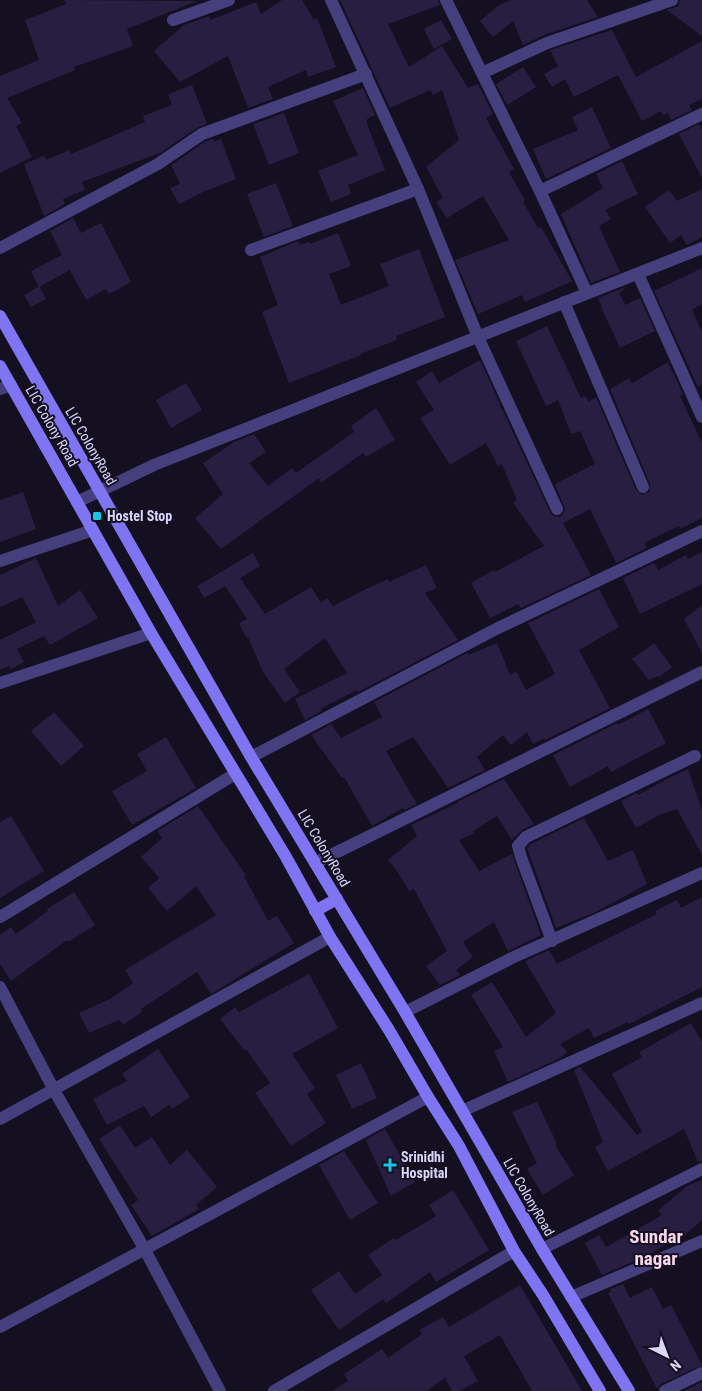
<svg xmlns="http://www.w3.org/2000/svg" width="702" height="1391" viewBox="0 0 702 1391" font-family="'Roboto Condensed',sans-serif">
	<rect width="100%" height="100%" fill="#141022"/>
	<g fill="#271e41">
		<polygon points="64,0 197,1 127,29 133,46 74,67 75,70 7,98 22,123 16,126 32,157 0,173 0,76 39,60 25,20 66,4"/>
		<polygon points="282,0 302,0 314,20 317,18 336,67 308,77 306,70 268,87 273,99 248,108 228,56 180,82 154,51 184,25 209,16 210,20 256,2 261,14"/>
		<polygon points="340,0 438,0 440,5 388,24 409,67 442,46 468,88 478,84 493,114 486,118 514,169 509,172 525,200 523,202 538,228 541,227 572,281 525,302 522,295 478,314 455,260 509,240 483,196 447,218 436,202 443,198 426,167 459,140 442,90 433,95 430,90 390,108"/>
		<polygon points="511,0 587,0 598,17 544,35 523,45 513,21 493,37 480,21 499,5"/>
		<polygon points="680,0 702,0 702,36 667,10 678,6"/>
		<polygon points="441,20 452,39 434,49 424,29"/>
		<polygon points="612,30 636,77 702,41 702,99 689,105 692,110 671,120 668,113 663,115 661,111 642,121 618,75 574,97 565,79 552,87 544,74 558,66 550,50"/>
		<polygon points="523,67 536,87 507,105 496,84"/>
		<polygon points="192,85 207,124 198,127 160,153 82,182 85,190 63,199 65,204 44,216 24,164 44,156 46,160 69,150 71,154 145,122 143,116 172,105 168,94"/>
		<polygon points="363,88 375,115 367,119 367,124 385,170 348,185 351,194 331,202 318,171 358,155 333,101"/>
		<polygon points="592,107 611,148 546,179 533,149 578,130 572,117"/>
		<polygon points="284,113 299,153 269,165 253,124"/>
		<polygon points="699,124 702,130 702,178 679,134"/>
		<polygon points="213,139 214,142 221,139 236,179 203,192 179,204 170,188 180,184 171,165 206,141"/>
		<polygon points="622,161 638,194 605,210 611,219 599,226 620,272 591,283 561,214 603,188 596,174"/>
		<polygon points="276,183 293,226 264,237 247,194"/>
		<polygon points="702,189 702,237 687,245 681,235 670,243 645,207 669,190 677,201"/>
		<polygon points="73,218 81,233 101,223 131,282 109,294 106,289 86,300 70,270 39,287 31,271 62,255 50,231"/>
		<polygon points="338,233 351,266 329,274 341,305 389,286 380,264 419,249 445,317 396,336 397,340 360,354 361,355 289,383 262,312 278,305 260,257 298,241 300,245 309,242 310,244"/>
		<polygon points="702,268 702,304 692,310 702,332 702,385 698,387 654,291"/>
		<polygon points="39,286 46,299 31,307 24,295"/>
		<polygon points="626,287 619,293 625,305 640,298 655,331 620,348 601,307 602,307 598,298"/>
		<polygon points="547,326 581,398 586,396 588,402 596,397 636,490 642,495 649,492 650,484 610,389 629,378 632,383 668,362 683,394 680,396 702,443 702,518 680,529 679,526 644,543 647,548 616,563 590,509 563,523 591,575 521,608 518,604 490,618 471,583 494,570 495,572 544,546 513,503 517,500 502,464 498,466 486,443 450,465 420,418 434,410 416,382 432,371 439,383 480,360 500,404 499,405 503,411 550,512 553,516 560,517 563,514 565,509 555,484 595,464 580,431 571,434 558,400 546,406 516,341"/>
		<polygon points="186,383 202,410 171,428 156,400"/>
		<polygon points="376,408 395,440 366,457 363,453 321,483 319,478 221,549 195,518 223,494 203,463 234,442 254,434 266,452 249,463 268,486 292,468 296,473 354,432 351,426"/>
		<polygon points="23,492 36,529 0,542 0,500"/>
		<polygon points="702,552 702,584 640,614 623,578 654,563 658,570 686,555 688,559"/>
		<polygon points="253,553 260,566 240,578 265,614 311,587 321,603 327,598 333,606 366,589 388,579 389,582 426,565 437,588 425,593 458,640 358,692 357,690 320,709 322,711 305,720 295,699 347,673 325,638 284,669 300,692 285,703 263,672 248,637 246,637 239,623 247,619 225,586 204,598 197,586"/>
		<polygon points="36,558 58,606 80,590 98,618 50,645 44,636 17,649 24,662 11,669 9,666 0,670 0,640 36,622 22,597 0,607 0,575"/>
		<polygon points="599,589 619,627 579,650 610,708 545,740 544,738 533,744 527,732 511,745 503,735 477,757 485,770 448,788 413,737 386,751 417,804 404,810 403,808 372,826 344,777 342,778 311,735 331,724 341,738 382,717 374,702 467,653 468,655 497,643 510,675 516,671 526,690 555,674 528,623"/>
		<polygon points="702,605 702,653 684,619"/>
		<polygon points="654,643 672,667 659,677 658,676 649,680 632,659"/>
		<polygon points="648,709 666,743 611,772 608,766 570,787 553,755 617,723 618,725"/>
		<polygon points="54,712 84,746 61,766 31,731"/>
		<polygon points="166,737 196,788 132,825 112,791 147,771 137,754"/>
		<polygon points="688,769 702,811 702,855 677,809 659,815 636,828 621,801 636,793 638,795 665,780"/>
		<polygon points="504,779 534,824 522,830 512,840 497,816 473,831 474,833 459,840 479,871 512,854 541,935 508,951 494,922 463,942 473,957 456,970 460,975 440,985 426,966 447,951 414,889 409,891 397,871 388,860 417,836 411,825 458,803 457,802"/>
		<polygon points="198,806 246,875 244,876 268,921 277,916 294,943 211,994 197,972 141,1009 142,1012 123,1025 119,1020 89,1033 79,1013 110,999 133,983 125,970 216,915 196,886 167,911 148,888 159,878 141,857 162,838 157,831"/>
		<polygon points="11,816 44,871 0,898 0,822"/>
		<polygon points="584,818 608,861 633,850 647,884 596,912 556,928 527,848 531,844"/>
		<polygon points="74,892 95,925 68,942 67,940 11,981 0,964 0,935 11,927 16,934 48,911 47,909"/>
		<polygon points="702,897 702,987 629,1024 628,1022 594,1038 589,1028 560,1044 567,1052 560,1058 508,1082 494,1051 503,1047 471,995 492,982 526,1037 556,1013 525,961 549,950 557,964 657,914 655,911 677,900 681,908"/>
		<polygon points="309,974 338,1028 292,1054 315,1088 307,1094 326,1123 291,1146 255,1093 270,1083 246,1049 244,1050 220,1019 235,1007 239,1012"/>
		<polygon points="691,1023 702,1042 702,1161 698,1162 684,1129 608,1171 595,1147 603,1142 574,1070 580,1067 637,1135 642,1132 612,1074 642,1057 639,1052"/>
		<polygon points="158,1049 190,1097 172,1109 169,1105 151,1117 144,1106 107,1125 93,1099 127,1081 122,1074"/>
		<polygon points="361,1063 377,1098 352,1109 336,1075"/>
		<polygon points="537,1102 557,1144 555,1145 574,1175 543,1195 527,1169 537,1163 512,1112"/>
		<polygon points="120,1125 135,1148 152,1137 170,1165 187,1150 217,1187 196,1205 199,1209 152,1236 131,1205 138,1200 99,1139"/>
		<polygon points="385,1129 415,1182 391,1196 366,1140"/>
		<polygon points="344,1151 378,1203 350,1220 319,1165"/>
		<polygon points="702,1180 702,1220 681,1238 680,1237 644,1257 602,1275 585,1243 599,1235 606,1247 662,1215 658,1211 687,1186"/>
		<polygon points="453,1190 489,1250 436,1282 430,1272 386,1303 383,1299 339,1330 311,1290 339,1271 355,1294 382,1275 368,1255 394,1238 396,1240 436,1216 429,1205"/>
		<polygon points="623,1284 630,1298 652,1287 663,1309 671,1305 702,1365 661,1384 657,1389 608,1293 611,1292 610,1289"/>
		<polygon points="520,1285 582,1391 532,1391 500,1335 464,1356 478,1381 459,1391 452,1391 445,1378 427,1391 332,1391 348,1381 344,1374 382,1349 388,1358 422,1334 419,1330 443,1317 449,1327"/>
		<polygon points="702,1382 702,1391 684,1391"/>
	</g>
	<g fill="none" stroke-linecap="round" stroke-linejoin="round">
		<g stroke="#45407d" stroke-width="12">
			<polyline points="331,0 418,189 478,337 557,509"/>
			<polyline points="446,0 540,191 587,293"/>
			<polyline points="173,20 229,0"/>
			<polyline points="482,73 547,43 672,0"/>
			<polyline points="540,191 702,114"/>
			<polyline points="0,248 158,164 202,134 366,74"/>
			<polyline points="251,250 418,189"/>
			<polyline points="638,274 702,417"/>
			<polyline points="564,302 643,487"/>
			<polyline points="0,389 11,385"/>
			<polyline points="77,502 154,465 702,248"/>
			<polyline points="0,561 93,530"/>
			<polyline points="0,683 151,633"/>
			<polyline points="251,757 498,628 702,531"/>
			<polyline points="315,863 702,672"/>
			<polyline points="0,917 235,774"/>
			<polyline points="552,941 521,857 518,846 526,837 695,756"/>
			<polyline points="0,987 54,1090 145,1250 220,1391"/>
			<polyline points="405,1012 516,956 702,873"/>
			<polyline points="462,1111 702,1003"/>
			<polyline points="0,1119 330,937"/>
			<polyline points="542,1249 702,1169"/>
			<polyline points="571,1297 702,1241"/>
			<polyline points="0,1327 428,1097"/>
			<polyline points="274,1391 514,1251"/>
			<polyline points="665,1391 702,1373"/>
		</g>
		<g stroke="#7f75f2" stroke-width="12">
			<polyline points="0,316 251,757 405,1012 542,1249 629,1391"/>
			<polyline points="0,366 151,633 286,857 330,937 389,1030 428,1097 459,1146 514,1251 543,1295 600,1391"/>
			<polyline points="315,911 337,899"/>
		</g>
	</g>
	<g fill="#16c7e6" stroke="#141022" stroke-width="2">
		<rect x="92" y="511" width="10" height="10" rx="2.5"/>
		<path d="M387.5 1157.5h5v5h5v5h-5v5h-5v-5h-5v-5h5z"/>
	</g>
	<g text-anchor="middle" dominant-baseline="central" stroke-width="4" stroke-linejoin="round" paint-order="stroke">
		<g font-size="14" fill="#dcd5fb" stroke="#141022">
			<text transform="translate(52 426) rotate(60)">LIC Colony Road</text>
			<text transform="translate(91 446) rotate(60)">LIC ColonyRoad</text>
			<text transform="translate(324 848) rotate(59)">LIC ColonyRoad</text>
			<text transform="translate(529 1197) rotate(60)">LIC ColonyRoad</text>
		</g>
		<g font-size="14" font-weight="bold" fill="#dcd5fb" stroke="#141022" text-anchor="start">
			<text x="107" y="516">Hostel Stop</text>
			<text x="401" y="1157">Srinidhi<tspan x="401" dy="16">Hospital</tspan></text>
		</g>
		<g font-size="19" font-weight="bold" fill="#fbd7ec" stroke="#141022">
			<text x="656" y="1236">Sundar<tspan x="656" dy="22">nagar</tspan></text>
		</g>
	</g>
	<g transform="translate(667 1356) rotate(138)" stroke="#141022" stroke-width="4" paint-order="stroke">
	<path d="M0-4L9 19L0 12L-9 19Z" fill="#dcd5fb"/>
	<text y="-8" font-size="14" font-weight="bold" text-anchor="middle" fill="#dcd5fb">N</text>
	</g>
</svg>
